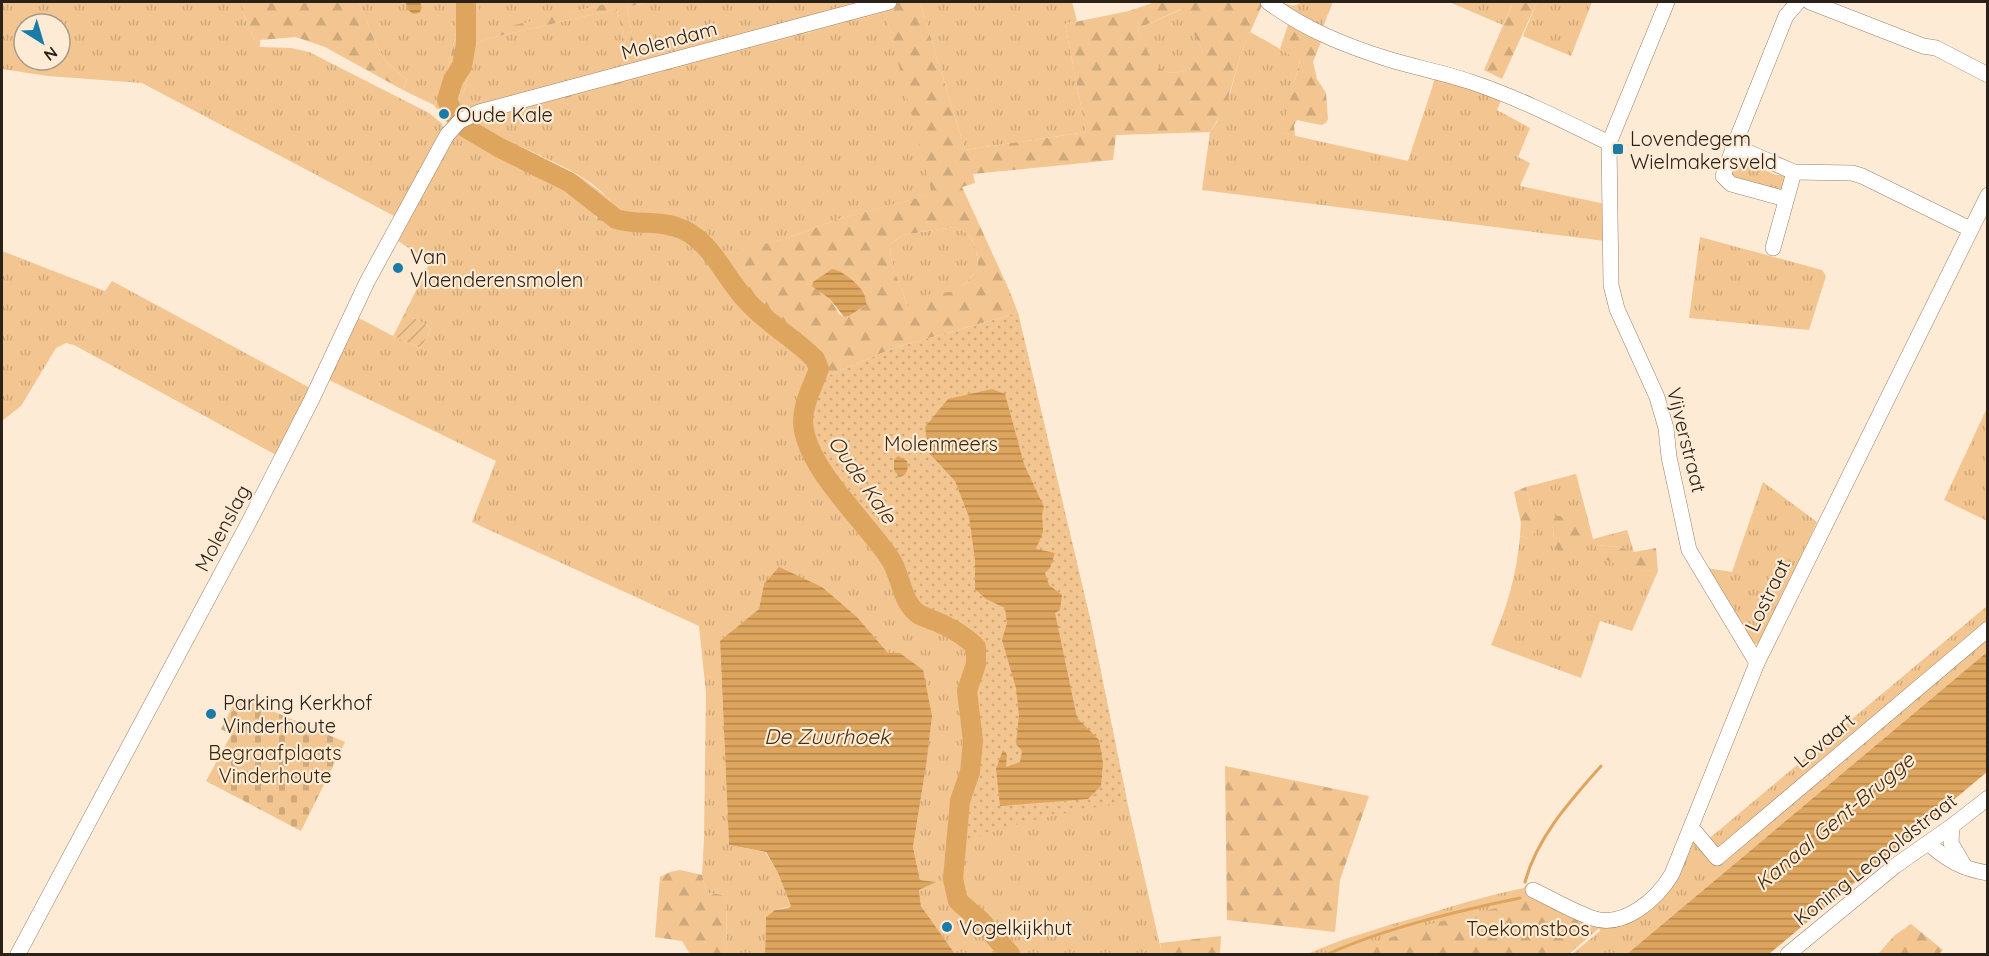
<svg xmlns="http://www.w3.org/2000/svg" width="1989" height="956" viewBox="0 0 1989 956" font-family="Quicksand,sans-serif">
	<defs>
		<pattern id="grass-tufts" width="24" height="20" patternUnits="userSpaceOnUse" patternTransform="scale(1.5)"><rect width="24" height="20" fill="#f3c590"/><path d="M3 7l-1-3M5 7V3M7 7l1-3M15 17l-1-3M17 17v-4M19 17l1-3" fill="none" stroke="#d0a97b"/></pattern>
		<pattern id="forest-firs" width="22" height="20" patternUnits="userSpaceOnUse" patternTransform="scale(1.5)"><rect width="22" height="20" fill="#f3c590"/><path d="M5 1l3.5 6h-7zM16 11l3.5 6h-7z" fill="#d0a97b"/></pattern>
		<pattern id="cemetery-stones" width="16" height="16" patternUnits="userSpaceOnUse" patternTransform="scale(1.5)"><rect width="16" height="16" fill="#f3c590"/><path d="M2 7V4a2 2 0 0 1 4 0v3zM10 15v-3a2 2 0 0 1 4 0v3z" fill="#d0a97b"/></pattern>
		<pattern id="park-dots" width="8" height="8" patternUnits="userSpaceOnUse" patternTransform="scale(1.5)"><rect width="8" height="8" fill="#f3c590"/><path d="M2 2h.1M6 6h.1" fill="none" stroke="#d0a97b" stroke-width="1.8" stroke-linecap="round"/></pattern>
		<pattern id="garden-furrows" width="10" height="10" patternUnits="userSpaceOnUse" patternTransform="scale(1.5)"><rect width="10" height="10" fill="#f3c590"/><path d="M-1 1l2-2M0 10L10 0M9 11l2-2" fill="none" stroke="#d0a97b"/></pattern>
		<pattern id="water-rules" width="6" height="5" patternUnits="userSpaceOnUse" patternTransform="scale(1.5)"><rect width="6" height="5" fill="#dea55e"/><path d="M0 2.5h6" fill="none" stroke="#b4864d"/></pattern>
	</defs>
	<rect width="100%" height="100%" fill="#fdebd6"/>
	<g fill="url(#grass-tufts)" fill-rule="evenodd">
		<path d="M2,2H239L253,37L260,47L291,48L309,52L429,113L441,123L445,129L396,217L142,83L48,76L2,69ZM24,24H60V60H24Z"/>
		<polygon points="359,2 462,2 462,22 458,24 445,82 434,105 403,90 407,80 387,63 376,44"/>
		<polygon points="479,2 614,2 479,34"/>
		<polygon points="649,2 864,2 463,111 455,99 455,94 459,96 463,94 477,43 486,39 617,9 627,53 635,51 627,7"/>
		<polygon points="920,2 1072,2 1077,21 1065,24 1086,132 965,150"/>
		<polygon points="1281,2 1293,6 1303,2 1333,2 1322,29"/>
		<polygon points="1449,2 1513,2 1503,25"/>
		<polygon points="1537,2 1592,2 1571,56 1523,36"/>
		<path d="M1182,9L1203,51C1198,62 1191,69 1179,72C1154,78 1146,47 1137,29Z"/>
		<path d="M885,12L933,194L835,220L788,238L719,256L700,233L621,214C614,209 611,202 606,196C581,169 524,151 491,131L484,120Z"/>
		<polygon points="1250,32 1300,60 1282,133 1408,161 1436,76 1502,98 1497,110 1530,128 1518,157 1530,163 1520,186 1605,204 1605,241 1202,190 1210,132 1217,122 1230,94 1241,53"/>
		<path d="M457,131L509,160L565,186L597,210L595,214L598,225H617L635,227L652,225L684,234L709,261L732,292L811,362C812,389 795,405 800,434C805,465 830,489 849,512C863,529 876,546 888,564L897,558C884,541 871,523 858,506C838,480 805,451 808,415C809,402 820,388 825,377L1018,313L1091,623L1127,801L1162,954H1019L996,930L959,902L969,918L1002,954H955L921,906L919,890L935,882L920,880L913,847L926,766L888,653L858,618L764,584L759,609L720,642L729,845L765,852L778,873L791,906L775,910L766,917L765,954H727L726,895L707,893L702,875L704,839L706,693L699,626L472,522L496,461L327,379L355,316L393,336L421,348L431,328L405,313L430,262L395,239Z"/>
		<polygon points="1740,156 1744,161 1776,175 1785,175 1788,179 1780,193 1732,180 1729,168 1735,158"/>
		<path d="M953,227C975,232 977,248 978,269L964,285L951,293H935L908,308C902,287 889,265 890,244L903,235Z"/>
		<polygon points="1700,237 1822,270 1826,276 1809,330 1689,318"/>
		<polygon points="2,251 105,291 112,281 312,389 278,456 74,345 66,343 56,348 21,406 2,421"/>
		<polygon points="1987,408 1987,521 1944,500"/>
		<path d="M1576,474L1593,539L1627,530L1634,552L1619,547L1596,545L1607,560L1644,570L1658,571L1632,631L1600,621L1581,678L1491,645C1506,610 1517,575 1520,536L1528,539L1536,526H1552L1554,531L1553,539L1559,516H1534L1526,487Z"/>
		<polygon points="1763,482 1817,522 1762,639 1757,644 1752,643 1706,568 1732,572"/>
		<path d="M1987,606V652L1627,954H1572L1600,931L1599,928L1569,954H1307C1344,938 1382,927 1421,916C1455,905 1490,895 1524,888L1527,884L1598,922L1655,896L1690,830L1705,842Z"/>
	</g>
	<g fill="url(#forest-firs)" fill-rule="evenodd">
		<polygon points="239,2 359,2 376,44 387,63 407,80 403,90 325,47 296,37 260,40 260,47 253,37"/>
		<polygon points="470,2 479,2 480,33 614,2 649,2 627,7 635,51 627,53 617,9 486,39 477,43 463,94 459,96 455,94 471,45"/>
		<path d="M896,2H920L965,150L1086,132L1065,24L1129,11L1155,2H1261L1263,3L1241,53L1226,106L1210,132L1116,135L1113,160L973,174L975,183L962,187L1010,292L1018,313L894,348L825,377L732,292L709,261L685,235L652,225L623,228L617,225C594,238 594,217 600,202L559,171L489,138L472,123L477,117ZM1181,9L1203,51C1197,62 1191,69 1179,72C1154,78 1147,47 1137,29ZM885,12L932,194L835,220L788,238L719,255L700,233L688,224L671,217L621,214L612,206L607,197L582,178L491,131L485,120ZM953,227C975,232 977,248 978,269L964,285L951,292L935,293L923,296L908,308C902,287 889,265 890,244L903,235ZM830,299L866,305L849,316L844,317L839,314Z"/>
		<polygon points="1513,2 1537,2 1502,79 1484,70"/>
		<polygon points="462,22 459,63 447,106 443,109 437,109 434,105 445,82 458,24"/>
		<polygon points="1289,22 1321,42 1313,62 1317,79 1326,93 1328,119 1326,123 1321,125 1297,120 1294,125 1295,136 1281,133 1300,61 1280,49"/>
		<path d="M1526,487L1534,516H1559L1579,523C1584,538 1579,555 1560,553L1553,545L1554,531L1552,526H1536L1534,534L1528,539L1520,536L1521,523L1514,492Z"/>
		<path d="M1596,545L1619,547L1634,552L1656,548L1658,571C1640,571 1612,565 1596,554Z"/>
		<polygon points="1225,766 1369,796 1340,880 1335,932 1227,920"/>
		<polygon points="680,870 702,875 707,893 726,895 727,954 690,954 682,941 655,937 660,877 670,872"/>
		<polygon points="1530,900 1599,928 1568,954 1343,954 1430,924"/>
		<polygon points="1911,924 1943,950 1939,954 1878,954 1895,935"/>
		<polygon points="1221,936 1220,954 1162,954 1160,943"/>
	</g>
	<polygon fill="url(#cemetery-stones)" points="238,696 345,742 301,831 206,781 231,735 221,729"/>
	<path fill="url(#park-dots)" d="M1018,313L1091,623L1127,801C1075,812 1003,822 957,847L960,801L970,772L973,741L967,691L976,664V647L966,637L943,624L917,613L907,600L897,559L856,503L829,473L815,450L808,425V412L825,377L894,348Z"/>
	<polygon fill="url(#garden-furrows)" points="405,313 431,328 421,348 393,336"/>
	<g fill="url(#water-rules)">
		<polygon points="406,2 420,2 422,8 419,13 413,14 407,9"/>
		<path d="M832,269C845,271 869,291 866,305L849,316L844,317L830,299L812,286L813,282Z"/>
		<polygon points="992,389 1005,394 1024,464 1044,507 1042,513 1043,532 1036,549 1055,553 1050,568 1045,573 1049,585 1062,595 1060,610 1055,613 1077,718 1099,740 1103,763 1101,786 1088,799 1000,806 996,769 1003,750 1007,755 1006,767 1020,762 1022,751 1016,744 1019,715 1016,688 1002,640 1007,623 1005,608 986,599 975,589 975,560 969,517 955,481 929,453 925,427 948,399"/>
		<path d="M898,456L907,461C909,468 907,476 899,477L894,470V460Z"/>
		<polygon points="779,567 822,587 858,618 888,653 900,653 923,670 932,716 926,766 913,847 920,880 936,882 919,890 921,906 955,954 765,954 766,917 775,910 788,908 791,906 778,873 766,852 729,845 720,641 759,609 764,584"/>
		<polygon points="1987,652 1987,772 1769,954 1627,954"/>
		<polygon points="958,901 979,910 1019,954 1002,954 969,918"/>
	</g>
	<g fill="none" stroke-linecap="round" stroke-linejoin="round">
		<g stroke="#dea55e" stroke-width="3">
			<path d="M1525,882C1537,837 1571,800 1601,766"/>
			<path d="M1328,954C1385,928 1458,911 1520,898"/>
		</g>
		<g stroke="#dea55e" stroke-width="20">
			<polyline points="454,115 447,100 453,80 462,66 466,44 466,2"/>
			<path d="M466,128L500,148L569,182L616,219C638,226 661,219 684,230C713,244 726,280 748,302C768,324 794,338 815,359L819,369C813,385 803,404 803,422C805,468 866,521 891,560C901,576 901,600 917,613C924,618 934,620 942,624C955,630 966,637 976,647V664L967,691L973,741L970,772L960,801L953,879L958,901L981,921L1010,954"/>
		</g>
		<g stroke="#98836c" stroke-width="16">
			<g id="minor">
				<path d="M1268,2C1306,30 1346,46 1391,60C1418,68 1445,73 1471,82C1519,98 1564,121 1609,143"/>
				<polyline points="1667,2 1609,143 1611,285 1617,309 1657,397 1666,428 1669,457 1689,550 1757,663"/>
				<polyline points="1798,2 1786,16 1734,146 1794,172 1852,173 1862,176 1970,229"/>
				<polyline points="1810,2 1923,46 1936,48 1988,75"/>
				<polyline points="1734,146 1723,176 1731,184 1786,199"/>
				<polyline points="1773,248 1794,172"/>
				<polyline points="1952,826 1951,843 1965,867"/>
				<polyline points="1690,830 1696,833 1717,858 1988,629"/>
				<path d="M1928,843C1947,860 1962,869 1988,873"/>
				<path d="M1533,890C1552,899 1572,911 1592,918C1624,929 1657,899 1672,874L1757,663L1988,195"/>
				<polyline points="18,954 250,520 311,401 367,282 447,135 460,121 479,112 889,2"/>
				<polyline points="1788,954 1895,866 1952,826 1988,798"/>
			</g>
		</g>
		<use href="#minor" stroke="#fff" stroke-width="15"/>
	</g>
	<g fill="#1a7ba7" stroke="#fdebd6" stroke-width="2">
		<circle cx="444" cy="114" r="6"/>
		<rect x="1612" y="143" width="12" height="12" rx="3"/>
		<circle cx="398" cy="268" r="6"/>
		<circle cx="211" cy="714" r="6"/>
		<circle cx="947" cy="927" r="6"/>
	</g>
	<g text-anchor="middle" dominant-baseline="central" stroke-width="4.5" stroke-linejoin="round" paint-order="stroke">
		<g font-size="20" fill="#2a2218" stroke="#fdebd6">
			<text transform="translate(669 40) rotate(-15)">Molendam</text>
			<text transform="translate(1687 440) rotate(76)">Vijverstraat</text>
			<text transform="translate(222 528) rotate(-62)">Molenslag</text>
			<text transform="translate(1767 595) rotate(-64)">Lostraat</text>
			<text transform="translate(1824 740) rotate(-40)">Lovaart</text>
			<text transform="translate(1875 859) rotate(-38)">Koning Leopoldstraat</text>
		</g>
		<g font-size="20" fill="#2a2218" stroke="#fdebd6" text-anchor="start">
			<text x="456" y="114">Oude Kale</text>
			<text x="1630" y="138">Lovendegem<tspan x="1630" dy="23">Wielmakersveld</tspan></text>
			<text x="410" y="256">Van<tspan x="410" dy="23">Vlaenderensmolen</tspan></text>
			<text x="223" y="702">Parking Kerkhof<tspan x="223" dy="23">Vinderhoute</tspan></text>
			<text x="959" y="927">Vogelkijkhut</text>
		</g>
		<g font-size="20" fill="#3e2707" stroke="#fdebd6">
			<text x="941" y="443">Molenmeers</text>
			<text x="275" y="752">Begraafplaats<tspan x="275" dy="23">Vinderhoute</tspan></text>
			<text x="1528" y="928">Toekomstbos</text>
		</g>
		<g font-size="21" font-style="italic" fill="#462e0f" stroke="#fdebd6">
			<text transform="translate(863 479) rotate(55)">Oude Kale</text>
			<text x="827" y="736">De Zuurhoek</text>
			<text transform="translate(1834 821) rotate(-40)">Kanaal Gent-Brugge</text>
		</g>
	</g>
	<rect width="1989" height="956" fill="none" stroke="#2a2218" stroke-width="6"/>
	<g transform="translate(42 42) rotate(143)"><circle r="28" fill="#fdebd6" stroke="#a99b8a" stroke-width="1.5"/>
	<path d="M0-4.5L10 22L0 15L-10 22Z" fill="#1a7ba7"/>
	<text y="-9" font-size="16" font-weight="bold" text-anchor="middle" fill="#2a2218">N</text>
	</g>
</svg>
